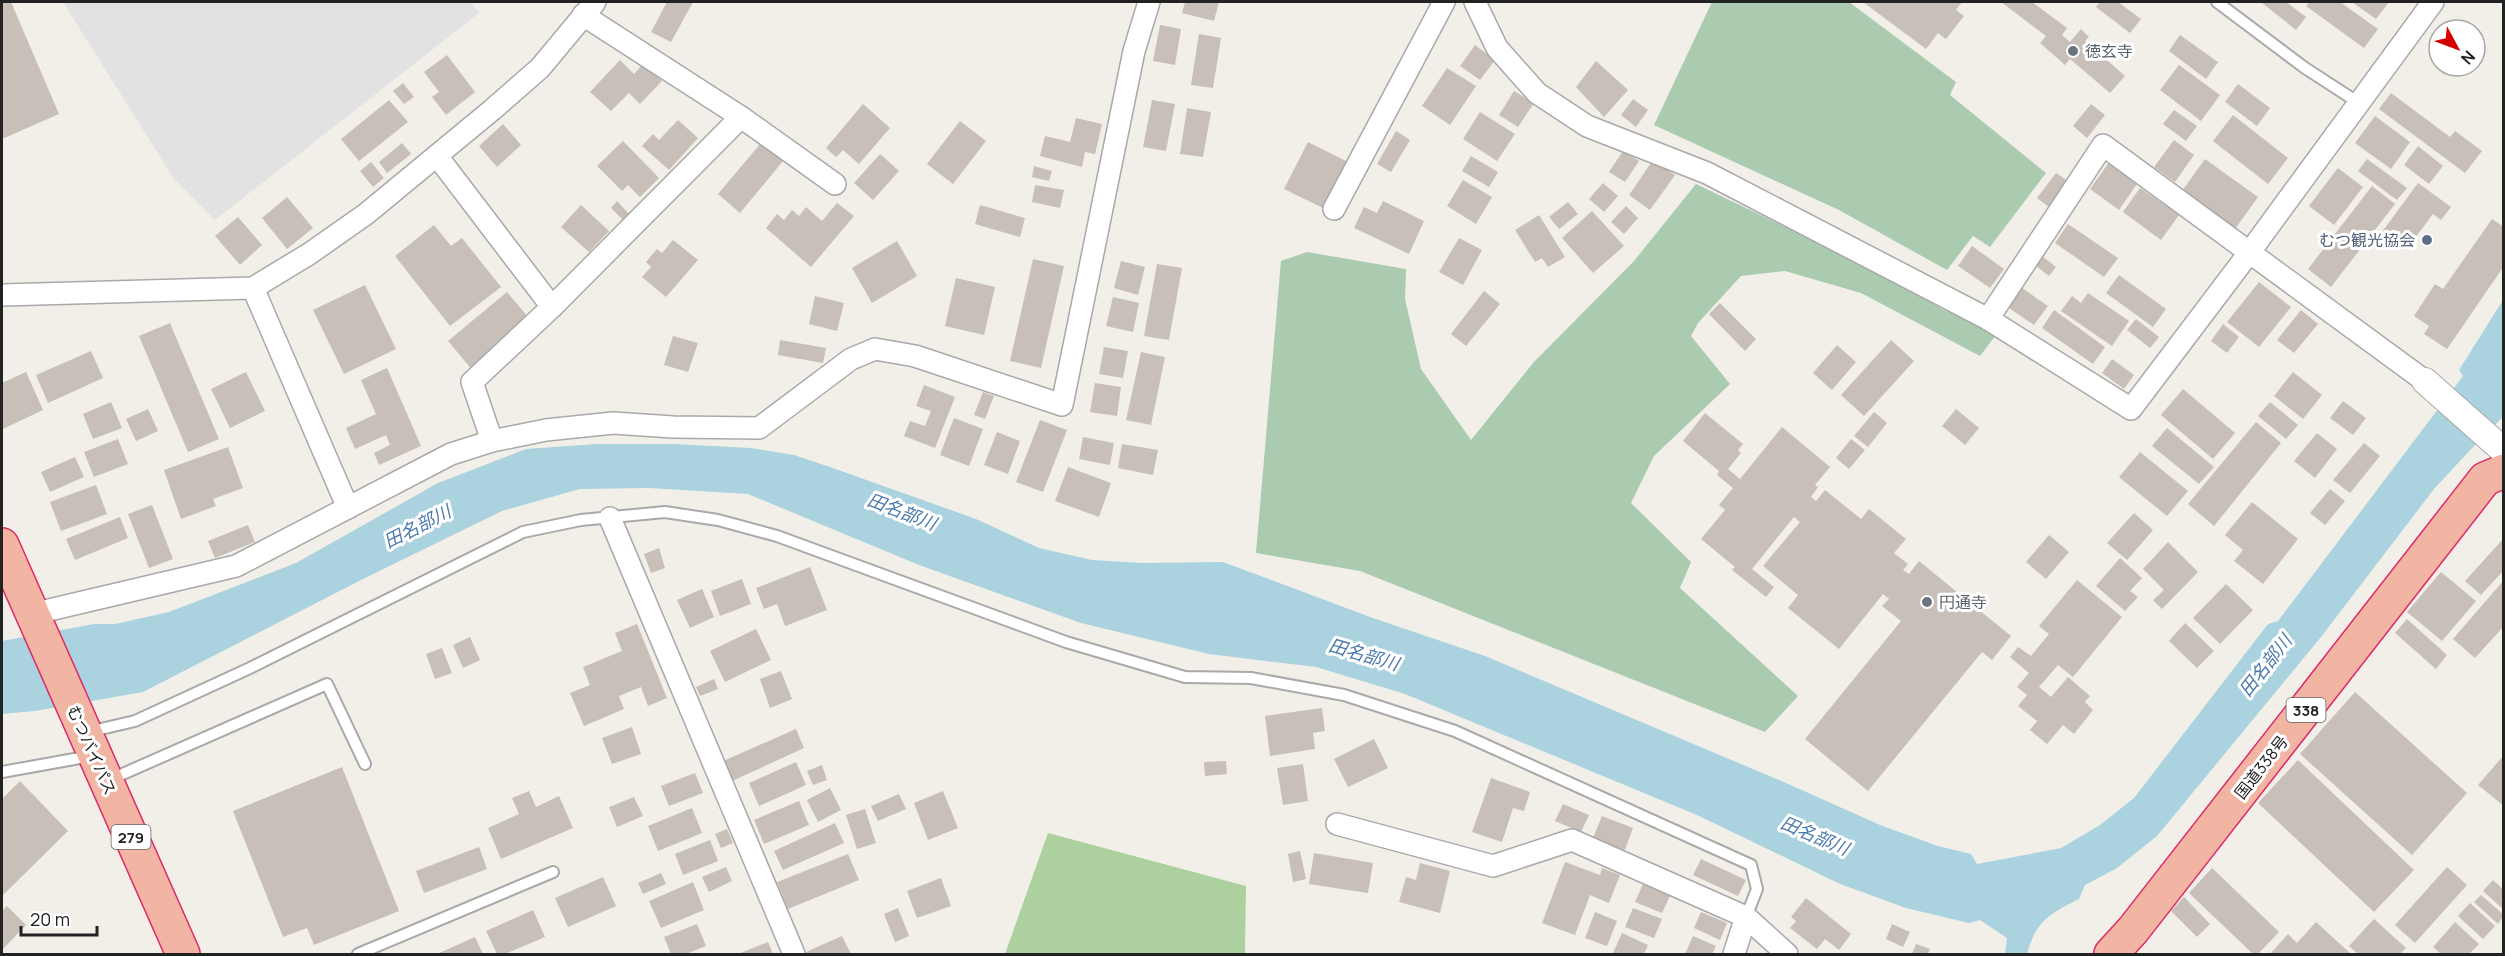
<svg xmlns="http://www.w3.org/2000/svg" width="2505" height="956" viewBox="0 0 2505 956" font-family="Manrope,'Noto Sans JP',sans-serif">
	<rect width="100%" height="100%" fill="#f2efe9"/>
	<polygon fill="#add19e" points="1048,833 1246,886 1245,954 1005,954"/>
	<g fill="#aacbaf">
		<polygon points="1712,2 1849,2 1956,82 1950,95 2046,173 1990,247 1973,236 1947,270 1839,210 1654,125"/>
		<polygon points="1696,184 1850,258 1946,311 1999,331 1980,356 1861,293 1785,271 1741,276 1698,323 1691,336 1730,384 1654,456 1631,503 1691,562 1680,588 1798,696 1765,732 1360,571 1256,553 1281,261 1307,252 1406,269 1405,299 1421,369 1471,440 1533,363 1634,261"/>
	</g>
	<polygon fill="#e2e2e2" points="63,2 471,2 479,13 215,220 174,179"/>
	<path fill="#aad3df" d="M2503,300V417L2474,446L2434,489L2321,637L2157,836L2117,868L2085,885L2079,899C2049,914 2036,921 2027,954H2005L2007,938L1980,920L1969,923L1906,908L1840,884L1697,815L1405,694L1316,667L1209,654L1081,623L919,565L748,494L649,488L580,489L502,511L363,579L143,692L35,711L2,714V641L94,624H115L169,612L296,563L438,483L526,449L597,444H674L751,448L794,455L830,467L976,519L1039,548L1092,560L1142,563L1223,562L1370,617L1485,656L1786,783L1880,825L1938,846L1971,854L1977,864L2061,848L2100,825L2134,798L2268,624L2278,621L2463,376L2459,370Z"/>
	<g fill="#c7bfb8">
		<polygon points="2,2 11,2 59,114 2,139"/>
		<polygon points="667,2 693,2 671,42 651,32"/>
		<polygon points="1185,2 1219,2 1214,21 1182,13"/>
		<polygon points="1863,2 1962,2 1956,10 1964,16 1946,39 1938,33 1926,49"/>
		<polygon points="2001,2 2032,2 2067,28 2062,35 2070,42 2081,29 2089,37 2085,41 2125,76 2110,93 2070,59 2065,65 2040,43 2046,36"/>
		<polygon points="2100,2 2118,2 2141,19 2130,33 2096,7"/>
		<polygon points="2261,2 2286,2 2306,17 2296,30"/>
		<polygon points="2310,2 2340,2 2378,29 2364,48 2306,6"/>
		<polygon points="2352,2 2389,2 2376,19"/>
		<polygon points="1160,25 1181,29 1175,65 1153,61"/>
		<polygon points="1199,34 1221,38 1213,88 1191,85"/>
		<polygon points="2180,35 2218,62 2206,79 2169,51"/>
		<polygon points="1475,45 1495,60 1480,80 1460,66"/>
		<polygon points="447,55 475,92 446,115 432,97 439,92 424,72"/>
		<polygon points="620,60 634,74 643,64 662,81 640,104 629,93 611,111 590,92"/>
		<polygon points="1596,61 1628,90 1604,117 1576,87"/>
		<polygon points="2179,65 2220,95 2201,121 2160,90"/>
		<polygon points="1447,68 1476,86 1450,125 1422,106"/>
		<polygon points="403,83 414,97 404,104 393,91"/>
		<polygon points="2238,84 2270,108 2257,126 2225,102"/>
		<polygon points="1514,91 1534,103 1518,127 1499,115"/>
		<polygon points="2391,93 2450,137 2455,131 2482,151 2465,173 2379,109"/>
		<polygon points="1633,99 1648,110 1636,127 1621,115"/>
		<polygon points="389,100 408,122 359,161 341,139"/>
		<polygon points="1152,100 1175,104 1166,151 1143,147"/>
		<polygon points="863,104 890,128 859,164 843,150 836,157 826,148"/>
		<polygon points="2091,104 2105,115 2087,138 2073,126"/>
		<polygon points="1187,108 1211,112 1203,157 1180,154"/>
		<polygon points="2174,110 2197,126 2186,141 2163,124"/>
		<polygon points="1480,112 1515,134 1497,161 1463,139"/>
		<polygon points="2233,115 2288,158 2268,184 2213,141"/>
		<polygon points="2375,116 2410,142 2391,169 2355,143"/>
		<polygon points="1076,118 1102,124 1095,154 1085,152 1082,167 1040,156 1045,136 1070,142"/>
		<polygon points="678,120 698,138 669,170 642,146 653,134 659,140"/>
		<polygon points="960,121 986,141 953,184 927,164"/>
		<polygon points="503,124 521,145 497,167 479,146"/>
		<polygon points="1396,131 1410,140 1391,172 1377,164"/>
		<polygon points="2174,140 2194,155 2175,182 2154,167"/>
		<polygon points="623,141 659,178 640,197 628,185 622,191 597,166"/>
		<polygon points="1308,142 1348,162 1325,209 1284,189"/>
		<polygon points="402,143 411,154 387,173 379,162"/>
		<polygon points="761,143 783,161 740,213 718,194"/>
		<polygon points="2418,146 2443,166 2429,184 2404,165"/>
		<polygon points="1623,151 1639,161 1625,182 1609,172"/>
		<polygon points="880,154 899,171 873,200 854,183"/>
		<polygon points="1471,156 1498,172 1489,187 1462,171"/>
		<polygon points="2205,159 2258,197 2235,229 2182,191"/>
		<polygon points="2367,159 2407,188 2397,200 2358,171"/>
		<polygon points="1653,160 1675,175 1650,210 1629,195"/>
		<polygon points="2110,161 2139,181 2119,210 2090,189"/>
		<polygon points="371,162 384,178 373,187 360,171"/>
		<polygon points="1034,166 1052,171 1049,181 1032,177"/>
		<polygon points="2338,168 2363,187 2334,225 2309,206"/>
		<polygon points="2056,173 2068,181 2049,207 2037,198"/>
		<polygon points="1463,180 1492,197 1476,224 1447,206"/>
		<polygon points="1603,183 1618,196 1604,212 1589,199"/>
		<polygon points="2418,183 2451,207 2441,220 2433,214 2406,250 2382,232"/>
		<polygon points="1035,185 1064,190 1060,208 1032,202"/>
		<polygon points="2372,186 2395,204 2331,287 2308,269"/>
		<polygon points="2140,188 2179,215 2161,240 2123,212"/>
		<polygon points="287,197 313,228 287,249 262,218"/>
		<polygon points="617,201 629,214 623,220 611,208"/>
		<polygon points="1383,201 1424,221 1409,254 1354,228 1364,207 1377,213"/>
		<polygon points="1568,202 1578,214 1559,229 1549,217"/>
		<polygon points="837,203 854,216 811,267 766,228 777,214 784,220 792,210 799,216 806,207 822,221"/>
		<polygon points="581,205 609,231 589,252 561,227"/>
		<polygon points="980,205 1025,218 1020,237 975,224"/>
		<polygon points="1626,206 1638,218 1624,234 1611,222"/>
		<polygon points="1592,211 1624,246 1593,273 1562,238"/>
		<polygon points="1539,215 1565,257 1548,267 1542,258 1535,262 1515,230"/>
		<polygon points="238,217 262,245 240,265 215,236"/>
		<polygon points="2492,219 2504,227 2504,266 2447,349 2424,334 2429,326 2414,316 2435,284 2443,289"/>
		<polygon points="2068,224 2118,258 2104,277 2055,243"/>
		<polygon points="434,225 451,246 462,238 501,287 450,326 395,256"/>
		<polygon points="1459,238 1482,250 1463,285 1439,272"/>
		<polygon points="673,240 698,260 666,297 642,277 651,267 646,262 657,249 662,253"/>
		<polygon points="897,241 917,276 872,303 852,268"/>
		<polygon points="1972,246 2004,269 1990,288 1958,266"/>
		<polygon points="2042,256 2056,267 2049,276 2035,265"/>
		<polygon points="1033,259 1064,266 1041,368 1010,361"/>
		<polygon points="1121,261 1145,267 1138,295 1114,288"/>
		<polygon points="1157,264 1182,268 1169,340 1144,336"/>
		<polygon points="2119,275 2166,309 2153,327 2106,293"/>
		<polygon points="956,278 995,287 984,335 945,326"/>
		<polygon points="2259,282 2291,307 2259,347 2227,322"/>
		<polygon points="365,285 396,349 344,374 313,310"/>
		<polygon points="2022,288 2048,306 2034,325 2009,308"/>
		<polygon points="1484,291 1500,304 1466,346 1451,334"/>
		<polygon points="507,292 528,317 499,341 503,346 473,371 448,341"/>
		<polygon points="2088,293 2129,321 2112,346 2061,311 2072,296 2081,303"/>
		<polygon points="815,296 844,303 837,331 809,324"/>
		<polygon points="1113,297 1139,303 1133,332 1106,326"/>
		<polygon points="1720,303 1756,339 1745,351 1709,314"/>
		<polygon points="2054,310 2105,347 2093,364 2042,328"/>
		<polygon points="2301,310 2318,324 2294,353 2277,340"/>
		<polygon points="2136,319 2159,337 2150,348 2127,330"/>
		<polygon points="170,323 219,439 188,452 139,336"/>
		<polygon points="2223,324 2239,337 2227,353 2211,341"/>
		<polygon points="673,336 698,343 688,372 664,365"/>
		<polygon points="780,340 826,348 823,363 778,355"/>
		<polygon points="1891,340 1914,361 1864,416 1841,395"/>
		<polygon points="1837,345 1856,362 1832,390 1813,373"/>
		<polygon points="1104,347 1128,351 1123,378 1099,374"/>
		<polygon points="91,351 103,378 48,403 36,375"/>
		<polygon points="1141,352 1165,357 1151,425 1126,420"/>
		<polygon points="2112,359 2134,375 2124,389 2102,373"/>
		<polygon points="387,368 421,446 379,465 374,453 390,445 386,435 355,449 346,428 376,414 361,380"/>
		<polygon points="26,372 43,410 3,429 2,383"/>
		<polygon points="246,372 265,411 230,428 211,389"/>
		<polygon points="2293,372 2322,395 2303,419 2274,396"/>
		<polygon points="1095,383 1121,387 1117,416 1090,412"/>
		<polygon points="924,385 955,397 935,448 904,436 910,421 925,426 931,411 916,406"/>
		<polygon points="2183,389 2235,433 2213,459 2161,415"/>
		<polygon points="983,392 994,396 985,419 974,415"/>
		<polygon points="2343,401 2366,418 2353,435 2330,418"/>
		<polygon points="111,402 122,428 93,439 83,414"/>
		<polygon points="2270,402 2298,425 2286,439 2258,416"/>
		<polygon points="148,409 158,431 136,441 126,419"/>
		<polygon points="1956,409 1979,428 1965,445 1942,426"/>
		<polygon points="1874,412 1887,423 1868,447 1854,436"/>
		<polygon points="1705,413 1743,444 1738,450 1741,453 1728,469 1740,479 1782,427 1830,467 1815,485 1818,487 1811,497 1816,501 1825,490 1861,519 1869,509 1906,539 1894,553 1908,564 1903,570 1909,574 1919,561 2011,636 1992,660 1982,652 1868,791 1805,739 1901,621 1882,606 1889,599 1883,594 1839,649 1788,608 1798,595 1763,566 1800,522 1794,517 1752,569 1774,587 1766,597 1732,570 1735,567 1701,539 1725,510 1719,505 1733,488 1717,475 1719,471 1683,441"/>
		<polygon points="954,418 983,429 969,466 940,455"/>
		<polygon points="1040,420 1067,430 1043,492 1016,482"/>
		<polygon points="2256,422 2281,443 2214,526 2188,504"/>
		<polygon points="2167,428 2214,467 2199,484 2152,446"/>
		<polygon points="997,432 1020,441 1008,474 984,465"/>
		<polygon points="2317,433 2337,449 2315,478 2294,461"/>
		<polygon points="1083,437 1114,443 1110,465 1079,459"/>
		<polygon points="118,439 128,464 94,477 84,452"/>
		<polygon points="1851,439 1865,450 1849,469 1836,458"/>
		<polygon points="2364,443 2380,456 2350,493 2333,480"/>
		<polygon points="1122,444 1158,450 1153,475 1118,468"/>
		<polygon points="228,447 243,488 213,499 216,506 181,519 164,470"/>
		<polygon points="2140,452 2188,491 2167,516 2119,477"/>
		<polygon points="75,457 84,477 50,492 41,472"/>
		<polygon points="1068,467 1111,483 1099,517 1055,501"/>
		<polygon points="96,485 107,514 61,531 50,502"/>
		<polygon points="2330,489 2345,501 2325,525 2310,513"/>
		<polygon points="2252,502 2298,539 2263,584 2234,561 2243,550 2225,535"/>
		<polygon points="152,505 173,559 149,568 128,514"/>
		<polygon points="2134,513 2153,530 2127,560 2107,543"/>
		<polygon points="120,517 128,538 75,560 66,539"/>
		<polygon points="248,525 255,542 215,558 208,541"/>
		<polygon points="2049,535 2069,552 2046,579 2026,562"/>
		<polygon points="2504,538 2504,570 2481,595 2465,581"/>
		<polygon points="2168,542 2198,572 2162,609 2153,600 2164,590 2143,569"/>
		<polygon points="659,548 665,568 651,573 644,554"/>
		<polygon points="2120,558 2142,578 2130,591 2138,597 2125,611 2096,586"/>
		<polygon points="810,567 827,610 785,626 777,604 764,609 756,588"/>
		<polygon points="2441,572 2476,601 2442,641 2407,612"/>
		<polygon points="742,579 751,604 720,616 711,591"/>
		<polygon points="2077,580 2122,617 2073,677 2058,665 2039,687 2051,697 2068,677 2090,696 2085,702 2093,710 2074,734 2063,725 2047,744 2030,730 2037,721 2018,706 2027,695 2017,687 2029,673 2010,657 2018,647 2031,656 2049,634 2039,626"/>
		<polygon points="2504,580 2504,626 2475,658 2453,639"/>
		<polygon points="2226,584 2253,610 2220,644 2193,618"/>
		<polygon points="702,589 714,617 690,628 677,600"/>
		<polygon points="2407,619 2447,655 2436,669 2395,633"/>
		<polygon points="2185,623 2214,651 2197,668 2169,641"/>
		<polygon points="637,624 667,698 648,706 641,687 619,696 624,709 584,726 570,693 590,685 583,667 622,651 615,633"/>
		<polygon points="756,629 771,660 725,682 710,651"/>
		<polygon points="470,637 480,660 463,668 453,645"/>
		<polygon points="442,648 452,673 435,679 426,654"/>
		<polygon points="781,671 792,699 770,708 760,679"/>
		<polygon points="714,679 718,689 700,696 696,687"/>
		<polygon points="2355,692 2467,793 2412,855 2300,754"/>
		<polygon points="1322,708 1325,731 1313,733 1315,749 1270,756 1265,716"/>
		<polygon points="632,727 641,754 612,764 602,738"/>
		<polygon points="796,729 804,748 730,782 721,762"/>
		<polygon points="1374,739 1388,768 1348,787 1334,759"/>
		<polygon points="2504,755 2504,806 2478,785"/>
		<polygon points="2298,760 2414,870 2374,912 2258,803"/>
		<polygon points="1226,761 1227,774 1205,776 1204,762"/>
		<polygon points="796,762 806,785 759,806 749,783"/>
		<polygon points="1303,764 1308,801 1283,805 1277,768"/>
		<polygon points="822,765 827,780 813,785 807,771"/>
		<polygon points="342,767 399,911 314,945 307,928 283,937 233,811"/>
		<polygon points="695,773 703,793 669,806 661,786"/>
		<polygon points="1491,778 1530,792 1524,811 1513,808 1502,842 1472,832"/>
		<polygon points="20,781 68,831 2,896 2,799"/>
		<polygon points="830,788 841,810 818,822 807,800"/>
		<polygon points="529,791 536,807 559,796 573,828 501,859 488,828 519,814 512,798"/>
		<polygon points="943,791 958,828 928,840 914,803"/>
		<polygon points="899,794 906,809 878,821 871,806"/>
		<polygon points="634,797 643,816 617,827 609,807"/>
		<polygon points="799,801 809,825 764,844 754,820"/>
		<polygon points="1563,804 1589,815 1581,832 1555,821"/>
		<polygon points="692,808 702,833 658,851 648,826"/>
		<polygon points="865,809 876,843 857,849 846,815"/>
		<polygon points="1602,816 1633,828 1625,850 1593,838"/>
		<polygon points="835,823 844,843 783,870 774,851"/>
		<polygon points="727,829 733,843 721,848 715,834"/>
		<polygon points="710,840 718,861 683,875 675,854"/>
		<polygon points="479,847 487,869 424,893 416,871"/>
		<polygon points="1300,851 1306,879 1293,882 1288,854"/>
		<polygon points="1314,853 1373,863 1368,893 1309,884"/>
		<polygon points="848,854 859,880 788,909 777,882"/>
		<polygon points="1701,859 1746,880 1738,896 1693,875"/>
		<polygon points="1565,862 1600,875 1602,868 1620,875 1609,903 1590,895 1575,935 1542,923"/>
		<polygon points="1420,863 1450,871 1440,913 1399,902 1406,877 1416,880"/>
		<polygon points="726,867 732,881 709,892 702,877"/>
		<polygon points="2447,867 2467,885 2415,943 2395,925"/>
		<polygon points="2212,868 2279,932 2258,954 2253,954 2189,893"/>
		<polygon points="661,873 666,884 643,894 638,883"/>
		<polygon points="603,877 616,906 568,927 555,898"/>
		<polygon points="941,878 951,906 917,918 907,891"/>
		<polygon points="2493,880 2504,890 2504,910 2483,891"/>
		<polygon points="693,882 704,910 661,928 649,901"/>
		<polygon points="1643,884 1670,896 1662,913 1635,902"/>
		<polygon points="2481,895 2504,915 2498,924 2474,902"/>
		<polygon points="2184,897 2210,924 2197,937 2171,911"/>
		<polygon points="1806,898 1851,934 1839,950 1825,939 1817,949 1790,928 1796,921 1791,917"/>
		<polygon points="2470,903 2495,926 2483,939 2458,916"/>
		<polygon points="7,906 26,925 2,950 2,911"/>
		<polygon points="898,908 909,936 895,942 884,914"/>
		<polygon points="1633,908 1662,919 1654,938 1625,927"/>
		<polygon points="533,910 545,937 505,954 497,954 486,931"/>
		<polygon points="1595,912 1617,921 1607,946 1585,938"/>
		<polygon points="1701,912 1727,923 1720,940 1694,928"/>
		<polygon points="2374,919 2406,948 2400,954 2358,954 2349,946"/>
		<polygon points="2316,922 2351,954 2270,954 2288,934 2297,943"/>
		<polygon points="2455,922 2479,944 2469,954 2441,954 2433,947"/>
		<polygon points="697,924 706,946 686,954 671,954 664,937"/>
		<polygon points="1892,924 1910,932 1903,947 1886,939"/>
		<polygon points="1622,933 1648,945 1644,954 1613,953"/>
		<polygon points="842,936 851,954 807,954 806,952"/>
		<polygon points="1693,936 1716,946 1712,954 1685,954"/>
		<polygon points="475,937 483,954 437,954"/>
		<polygon points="768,942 773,954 738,954"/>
		<polygon points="1916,944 1930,949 1928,954 1912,954"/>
	</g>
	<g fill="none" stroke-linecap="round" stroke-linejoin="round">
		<g stroke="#a9a9a9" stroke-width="14">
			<g id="service">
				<polyline points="2217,2 2305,68 2359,103"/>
				<polyline points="88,732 135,721 250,668 523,532 581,520 665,512 718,520 777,536 1066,642 1185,677 1251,678 1344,695 1455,731 1751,865 1757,889 1746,917"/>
				<polyline points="2,772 91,756"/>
				<polyline points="109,780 327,684 365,764"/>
				<polyline points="358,954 553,872"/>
			</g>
		</g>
		<g stroke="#a9a9a9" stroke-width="24">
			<g id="minor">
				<polyline points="1475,2 1497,48 1537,93 1587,126 1707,173 1988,319 2131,409 2249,253 2433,2"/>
				<polyline points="583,15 741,117 835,184"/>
				<polyline points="437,156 552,307"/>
				<polyline points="1334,209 1444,2"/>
				<polyline points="253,288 348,508"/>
				<polyline points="2,295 253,288 309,254 366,214 492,110 540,68 595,2"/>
				<polyline points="1988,319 2103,145 2425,381"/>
				<polyline points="492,441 472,382 552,307 741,117"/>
				<polyline points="610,518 794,954"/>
				<polyline points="32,614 236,566 451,454 492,441 546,430 613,423 673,427 759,428 851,359 875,349 915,356 1062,405 1134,51 1149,2"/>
				<polyline points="1337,824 1493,866 1572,840 1746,917 1787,954"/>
				<polyline points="1734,954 1746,917"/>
			</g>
		</g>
		<g stroke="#a9a9a9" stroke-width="28">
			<polyline id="tertiary" points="2425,381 2504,451"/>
		</g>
		<g stroke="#dc2a67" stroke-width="36">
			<g id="trunk">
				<polyline points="2,545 183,954"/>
				<polyline points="2111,954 2133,930 2485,479 2504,471"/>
			</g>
		</g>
		<use href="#service" stroke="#fff" stroke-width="10"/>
		<use href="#minor" stroke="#fff" stroke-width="21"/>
		<use href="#tertiary" stroke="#fff" stroke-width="26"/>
		<use href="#trunk" stroke="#f2b4a3" stroke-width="33"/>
	</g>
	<g fill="#6b7280" stroke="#fff" stroke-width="2">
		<circle cx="2073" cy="51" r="6"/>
		<circle cx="1927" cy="602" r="6"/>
	</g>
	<circle fill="#5c6f8a" stroke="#fff" stroke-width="2" cx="2427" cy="240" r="6"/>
	<g text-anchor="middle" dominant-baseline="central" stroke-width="6" stroke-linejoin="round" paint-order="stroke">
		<g fill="#fff" stroke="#646464" stroke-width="1.5">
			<rect x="2286.5" y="698" width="39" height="24" rx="4.5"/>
			<rect x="111.5" y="825" width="39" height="24" rx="4.5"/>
		</g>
		<g font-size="15" font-weight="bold" fill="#222">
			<text x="2306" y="710">338</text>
			<text x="131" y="837">279</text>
		</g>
		<g font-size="16" fill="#5b616d" stroke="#fff" text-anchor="start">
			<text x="2085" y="51">徳玄寺</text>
			<text x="1939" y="602">円通寺</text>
		</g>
		<g font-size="16" fill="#4e5e75" stroke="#fff" text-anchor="end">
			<text x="2415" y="240">むつ観光協会</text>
		</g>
		<g font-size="16" fill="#222" stroke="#fff">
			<text transform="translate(92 750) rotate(66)">むつバイパス</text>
			<text transform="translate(2261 767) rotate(-52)">国道338号</text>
		</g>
		<g font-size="18" font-style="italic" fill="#4a7aab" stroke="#fff">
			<text transform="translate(902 511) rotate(21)">田名部川</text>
			<text transform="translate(417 526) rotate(-27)">田名部川</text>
			<text transform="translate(1364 654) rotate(16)">田名部川</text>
			<text transform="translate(2265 665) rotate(-52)">田名部川</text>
			<text transform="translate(1815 835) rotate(23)">田名部川</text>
		</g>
	</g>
	<rect width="2505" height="956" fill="none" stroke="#222222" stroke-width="6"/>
	<g transform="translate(2457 48) rotate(131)"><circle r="28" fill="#ffffff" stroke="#a7a7a7" stroke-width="1.5"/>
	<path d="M0-4.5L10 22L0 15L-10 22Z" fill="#d40000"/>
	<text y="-9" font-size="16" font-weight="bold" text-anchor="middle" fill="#222222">N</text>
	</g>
	<path d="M21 926v9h76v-9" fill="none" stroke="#222222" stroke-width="3"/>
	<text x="30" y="926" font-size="18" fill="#222222" stroke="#ffffff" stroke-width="4.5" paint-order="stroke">20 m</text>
</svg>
